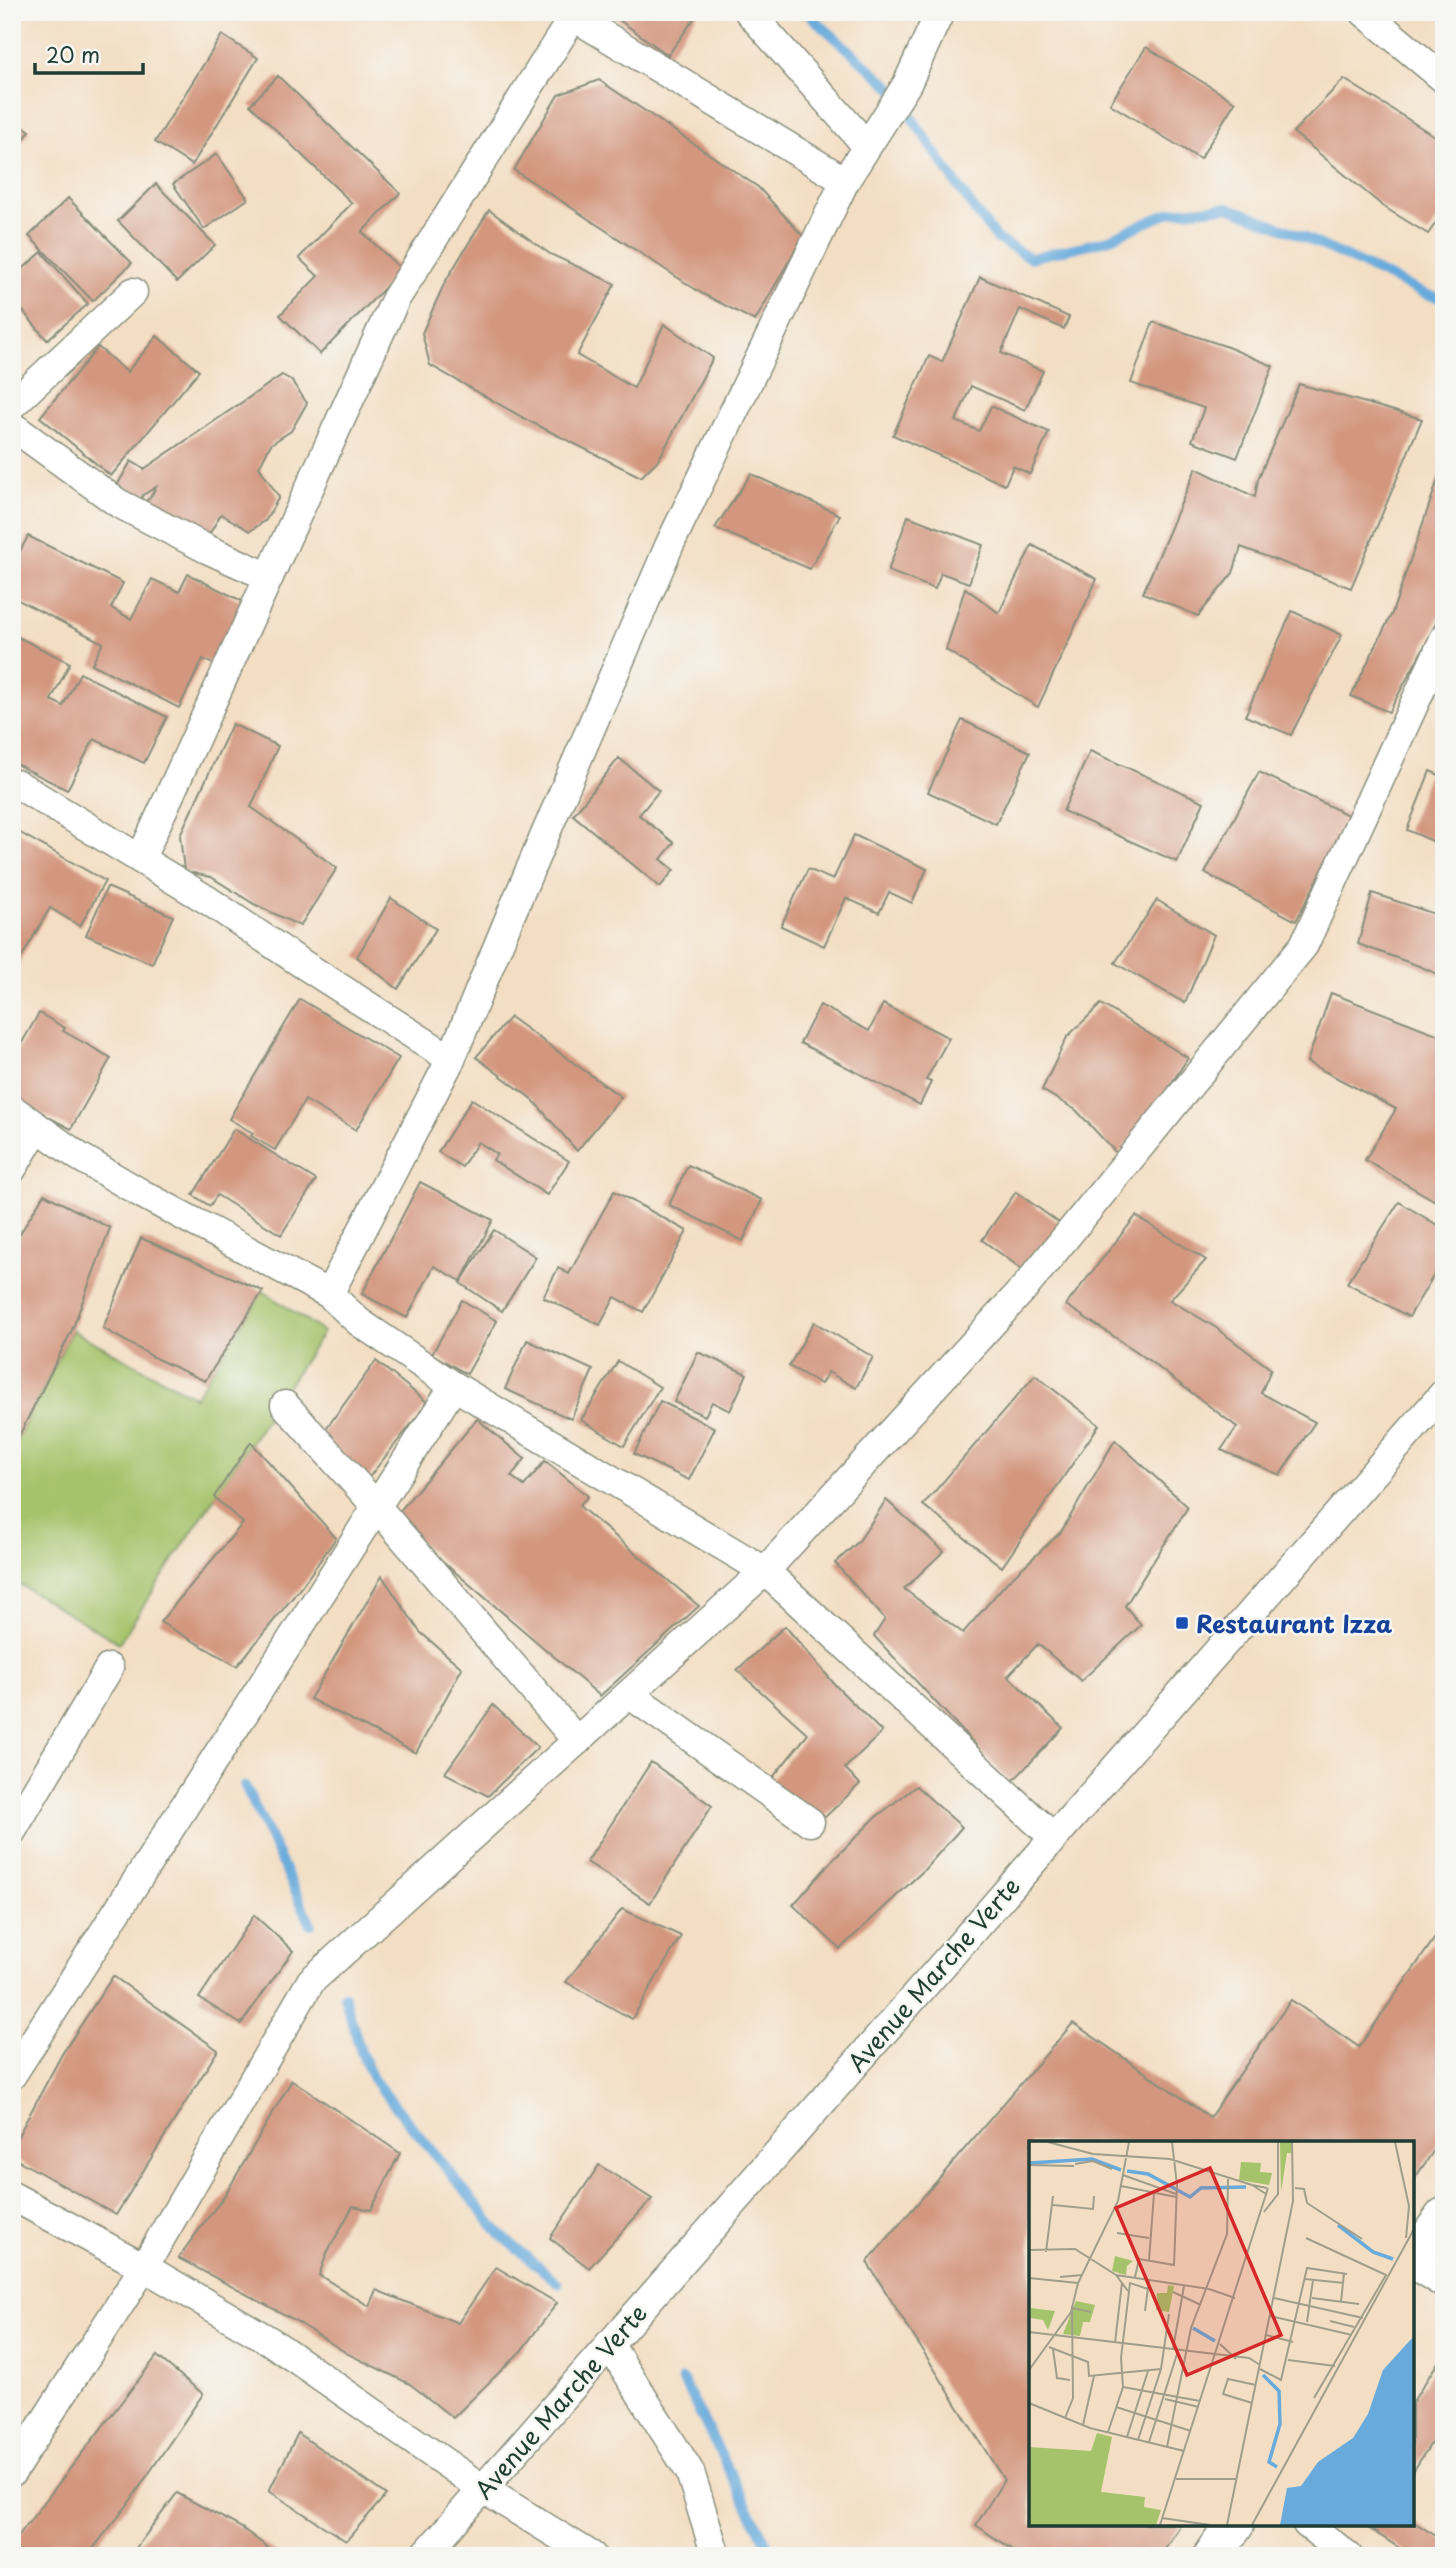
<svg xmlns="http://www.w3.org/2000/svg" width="1456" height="2568" viewBox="0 0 1456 2568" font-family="'Playpen Sans',sans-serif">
	<rect width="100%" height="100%" fill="#f6f6f2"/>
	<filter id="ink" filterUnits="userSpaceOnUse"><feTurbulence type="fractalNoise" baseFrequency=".0143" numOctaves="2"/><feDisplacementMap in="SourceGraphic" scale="14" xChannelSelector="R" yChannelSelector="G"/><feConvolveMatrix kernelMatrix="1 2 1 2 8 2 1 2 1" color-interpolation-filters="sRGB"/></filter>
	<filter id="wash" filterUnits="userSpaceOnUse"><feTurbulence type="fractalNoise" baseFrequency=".00686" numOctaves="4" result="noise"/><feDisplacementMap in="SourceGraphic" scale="28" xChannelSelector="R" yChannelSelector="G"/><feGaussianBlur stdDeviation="1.57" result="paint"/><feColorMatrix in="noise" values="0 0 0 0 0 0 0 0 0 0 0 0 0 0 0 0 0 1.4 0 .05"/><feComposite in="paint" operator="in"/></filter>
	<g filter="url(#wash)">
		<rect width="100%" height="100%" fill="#f3dec3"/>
		<polygon fill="#a5c36b" stroke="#628050" stroke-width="2" points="263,1291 323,1332 119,1643 12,1580 12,1450 72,1330 195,1397"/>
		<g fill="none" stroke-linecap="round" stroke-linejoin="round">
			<g stroke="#67aadb" stroke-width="10">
				<polyline points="806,12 891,87 973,208 997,239 1030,258 1104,241 1171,212 1228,207 1293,232 1425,294 1444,299"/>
				<polyline points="245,1786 311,1924"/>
				<polyline points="344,1996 361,2052 373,2079 501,2235 558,2283"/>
				<polyline points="682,2379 773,2556"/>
			</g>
		</g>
		<g id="blocks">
			<g fill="#d3967e">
				<polygon points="608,12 699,12 668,55"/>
				<polygon points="222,35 258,58 192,165 155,142"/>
				<polygon points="1146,47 1235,102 1200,159 1110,104"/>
				<polygon points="278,76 400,193 362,232 402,270 320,354 280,315 318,276 299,258 352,203 250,105"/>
				<polygon points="1344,79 1444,142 1444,222 1439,218 1428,234 1384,207 1293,132"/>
				<polygon points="599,80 758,187 803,236 755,321 701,293 514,170 558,95"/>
				<polygon points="12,118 30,131 12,155"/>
				<polygon points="217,154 248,199 204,229 173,184"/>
				<polygon points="156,184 215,245 177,282 118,221"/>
				<polygon points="68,198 132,263 93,301 29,236"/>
				<polygon points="489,210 550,254 615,284 577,355 634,388 664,324 713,358 659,459 641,477 529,421 430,365 422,333 445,282"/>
				<polygon points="42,252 88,304 47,340 12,298 12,278"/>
				<polygon points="980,277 1069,317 1064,329 1020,309 1001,353 1043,371 1025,410 971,386 956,421 979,431 991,406 1049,432 1030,474 1013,466 1005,485 893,435 929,356 942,362"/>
				<polygon points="1153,322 1225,346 1273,366 1237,458 1192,441 1204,408 1131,383"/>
				<polygon points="157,336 199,371 111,476 40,417 98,347 127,372"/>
				<polygon points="282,375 291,380 307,403 291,431 271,444 259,467 279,497 266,520 250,531 221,514 203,545 141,504 150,498 156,487 143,495 139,502 115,489 131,461 144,469"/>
				<polygon points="1299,384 1422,419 1351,588 1241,547 1233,573 1198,616 1143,593 1196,468 1255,497 1258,479"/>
				<polygon points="1444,462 1444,604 1431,634 1389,712 1351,696 1392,613"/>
				<polygon points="751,474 840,515 810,569 715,528"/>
				<polygon points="908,516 983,545 969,583 941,573 935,589 888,571"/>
				<polygon points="28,536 123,583 111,608 131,619 152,579 179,592 188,574 250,605 219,667 203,659 179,708 92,664 103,643 12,597 12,566"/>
				<polygon points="1032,545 1097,579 1038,707 946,650 965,588 999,613"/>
				<polygon points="1292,611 1342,635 1291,735 1245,716"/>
				<polygon points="12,634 70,663 51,700 63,706 80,673 167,717 144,763 94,739 67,790 12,762 12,714 18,704 12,701"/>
				<polygon points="962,720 1030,752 996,824 928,792"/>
				<polygon points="232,724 278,746 251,807 337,868 300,926 254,904 211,877 184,871 180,835"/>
				<polygon points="1090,751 1204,802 1177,862 1063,811"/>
				<polygon points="619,758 659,791 639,815 674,843 661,859 674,870 660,887 573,815"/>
				<polygon points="1430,771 1444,777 1444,846 1407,830"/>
				<polygon points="1259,772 1350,816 1296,921 1205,873"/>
				<polygon points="15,830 105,881 80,926 50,908 12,974 12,835"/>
				<polygon points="854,835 927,869 912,903 889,892 879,913 846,898 824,946 781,926 808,869 833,880"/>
				<polygon points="107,887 173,916 152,964 86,935"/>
				<polygon points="1372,893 1444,917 1444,977 1419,966 1358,944"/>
				<polygon points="391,898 436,929 398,989 357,957"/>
				<polygon points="1157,900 1214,935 1185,1003 1115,963"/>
				<polygon points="1331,993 1444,1037 1444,1206 1365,1160 1396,1109 1307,1062"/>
				<polygon points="300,999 399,1058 356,1130 305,1100 275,1150 251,1136 253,1133 229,1119"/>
				<polygon points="883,1004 949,1038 926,1080 931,1082 920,1105 800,1043 820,1005 869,1031"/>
				<polygon points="1101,1004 1188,1058 1154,1110 1118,1155 1076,1110 1042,1090 1067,1037"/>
				<polygon points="39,1013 65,1028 63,1031 111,1058 71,1129 12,1098 12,1060"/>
				<polygon points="510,1017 621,1097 577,1151 533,1100 476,1057"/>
				<polygon points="472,1099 569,1161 547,1195 493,1160 497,1154 478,1142 462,1167 438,1152"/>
				<polygon points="234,1129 316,1180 281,1235 217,1195 210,1206 193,1195"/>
				<polygon points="688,1165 762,1200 743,1241 669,1205"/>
				<polygon points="420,1182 493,1220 461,1281 434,1266 407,1318 362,1294"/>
				<polygon points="614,1191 687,1231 643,1312 615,1297 600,1325 543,1297 558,1268 569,1274"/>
				<polygon points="1016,1192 1062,1225 1023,1270 982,1240"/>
				<polygon points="44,1194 110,1228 72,1330 12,1450 12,1247"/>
				<polygon points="1399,1202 1444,1229 1444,1258 1409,1317 1347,1283"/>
				<polygon points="1136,1216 1206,1260 1170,1300 1215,1327 1271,1369 1261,1393 1315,1422 1280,1475 1221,1450 1237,1427 1139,1353 1066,1305"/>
				<polygon points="494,1230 536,1257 502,1311 460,1283"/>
				<polygon points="141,1238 263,1291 205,1381 157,1359 103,1328"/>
				<polygon points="462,1300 497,1321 467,1374 432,1354"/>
				<polygon points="814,1322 873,1357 856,1388 828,1372 821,1384 789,1366"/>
				<polygon points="527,1340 593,1370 571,1419 505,1389"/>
				<polygon points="698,1352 747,1374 730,1411 712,1402 705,1416 674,1402"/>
				<polygon points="376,1361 428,1403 366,1481 322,1434"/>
				<polygon points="618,1361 660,1387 624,1446 581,1420"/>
				<polygon points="1035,1375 1099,1425 1002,1567 923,1505"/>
				<polygon points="660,1401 715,1428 689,1480 634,1454"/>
				<polygon points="477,1419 525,1459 511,1476 524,1486 545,1461 588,1496 579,1506 699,1606 600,1696 393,1519"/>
				<polygon points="1115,1440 1188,1507 1125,1606 1141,1625 1081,1681 1038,1644 1008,1676 1063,1728 1011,1783 874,1636 885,1619 835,1563 859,1541 886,1500 944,1551 904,1589 963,1633 1007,1582 1061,1532"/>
				<polygon points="251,1442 336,1538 302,1586 237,1666 160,1622 243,1523 214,1497"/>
				<polygon points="382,1576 420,1632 462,1668 416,1753 310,1699"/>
				<polygon points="785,1626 837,1687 882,1732 845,1768 860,1784 822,1820 769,1782 808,1734 737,1670"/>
				<polygon points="493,1705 538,1747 488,1796 445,1773"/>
				<polygon points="651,1762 712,1806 650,1903 587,1862"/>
				<polygon points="916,1786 962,1827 924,1870 840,1949 793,1905 830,1863 876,1817"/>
				<polygon points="622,1909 681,1936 632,2019 566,1982"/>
				<polygon points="254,1915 293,1951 241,2024 199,1998"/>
				<polygon points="1444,1925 1444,2136 1412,2182 1412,2143 1031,2143 1031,2524 1181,2524 1160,2556 1021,2556 976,2525 1004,2480 867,2262 1073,2023 1210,2117 1291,2000 1359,2047"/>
				<polygon points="113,1976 218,2050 116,2215 12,2157 12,2147 62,2054"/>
				<polygon points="292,2080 400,2153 371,2210 353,2206 327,2253 319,2275 369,2306 376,2290 458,2323 496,2267 557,2303 521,2351 453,2418 410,2384 348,2354 293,2319 178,2258 225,2195"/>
				<polygon points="599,2165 652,2199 589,2268 550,2238"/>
				<polygon points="1444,2353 1444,2423 1412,2473 1412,2403"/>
				<polygon points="157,2356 203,2394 126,2507 87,2556 12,2556 12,2544"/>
				<polygon points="298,2433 386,2495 346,2541 269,2491"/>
				<polygon points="177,2493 242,2528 279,2556 130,2556"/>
				<polygon points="1412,2521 1444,2541 1444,2556 1412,2556 1362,2524 1412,2524"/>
			</g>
		</g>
	</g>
	<g filter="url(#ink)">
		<use href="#blocks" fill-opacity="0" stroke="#898e7c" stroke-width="2"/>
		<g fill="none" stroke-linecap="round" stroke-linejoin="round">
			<g stroke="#898e7c" stroke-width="31">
				<g id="street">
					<polyline points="566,12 845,181"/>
					<polyline points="749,12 866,145"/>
					<polyline points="1364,12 1444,79"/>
					<polyline points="12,405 133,292"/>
					<polyline points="12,426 118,503 207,549 269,577"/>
					<polyline points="12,784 17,784 209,901 298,961 451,1059 511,914 669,546 845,181 907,84 940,12"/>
					<polyline points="141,858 395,300 573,17"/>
					<polyline points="12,1109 78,1156 144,1195 329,1294 359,1322 454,1386 765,1571 1053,1837"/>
					<polyline points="12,1169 37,1127"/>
					<polyline points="329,1294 451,1059"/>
					<polyline points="285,1405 377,1507 577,1741"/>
					<polyline points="629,1694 810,1822"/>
					<polyline points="12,1831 109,1668"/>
					<polyline points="12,2075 454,1386"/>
					<polyline points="12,2196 144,2267 270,2341 483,2489 592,2556"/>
					<polyline points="1412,2264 1444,2284"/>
					<polyline points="609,2344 690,2472 716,2556"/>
					<polyline points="12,2472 144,2267 311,1981 765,1571 1026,1286 1304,945 1444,639"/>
					<polyline points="1307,2524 1348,2556"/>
					<polyline points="424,2556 1444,1393"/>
				</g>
			</g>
			<g stroke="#898e7c" stroke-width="41">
				<g id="secondary">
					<polyline points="1412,2263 1444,2217"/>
					<polyline points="1213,2556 1235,2524"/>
				</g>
			</g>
			<use href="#street" stroke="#fff" stroke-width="28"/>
			<use href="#secondary" stroke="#fff" stroke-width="38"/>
		</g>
	</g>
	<rect fill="#1a4fb4" stroke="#f6f6f2" stroke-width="2.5" x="1175" y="1616" width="14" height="14" rx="3.5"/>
	<g text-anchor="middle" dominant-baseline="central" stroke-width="5" stroke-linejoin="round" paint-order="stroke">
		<g font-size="24" font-weight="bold" fill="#164399" stroke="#f6f6f2" text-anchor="start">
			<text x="1196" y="1623">Restaurant Izza</text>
		</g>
		<g font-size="24" fill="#1f3d34" stroke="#f6f6f2">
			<text transform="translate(933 1974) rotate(-49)">Avenue Marche Verte</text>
			<text transform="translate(560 2401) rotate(-49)">Avenue Marche Verte</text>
		</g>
	</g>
	<g transform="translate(1029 2141)">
		<rect width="385" height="385" fill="#f3dec3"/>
		<path d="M251,1H262L263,12H258L252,51ZM212,21L232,22L231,31L243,32L240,44L210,39ZM86,115L104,120L98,125L97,134L83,130ZM139,144L145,145L140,171L127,169L128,152H138ZM47,160L66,164L61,181H54L51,195L34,193ZM2,167L26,170L19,189L14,179L1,177ZM68,292L83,296L72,351L116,356L115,366L132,369L127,384H0V306L62,310Z" fill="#a5c36b"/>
		<path d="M385,195V384H251L258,347L272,345L289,321L324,297L339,273L354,229Z" fill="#67aadb"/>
		<path fill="none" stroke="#67aadb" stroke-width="3.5" d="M1,22L63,18L92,29M98,30L119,33L161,56L172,47L217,46M309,84L344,111L364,118M164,187L186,200M234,234L250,250L251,283L240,321L248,326"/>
		<path fill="none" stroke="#9e9e8a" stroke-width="2" d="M19,1L64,13L141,18L223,44M366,1L380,65L377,97M46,23L64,20L83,28M0,24L45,25M94,34L147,53M92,45L147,56M266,47L275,48L278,62L333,98M237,53L223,44L238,47M24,64L64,68L65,55M235,71L249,53V1M88,92L120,97M277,97L357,134L285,257M0,109L46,108L87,134L99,150M17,111L24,55M120,119L125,53M87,134L180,148L206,157M31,136L53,134M106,136L110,118L145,124L148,44L143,1M0,137L49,142M276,138L315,142M144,151L172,164M245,157L334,177M283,157L330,163M312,161L315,132M116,170L120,139M241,175L323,194M301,180L325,186M278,181L284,139M0,191L220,217L231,224M237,194L264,201M86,202L93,142M191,203L207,218M20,206L59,221L60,235L132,228M24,208L28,237L41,239M144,208L155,145M259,219L306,225M231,228L252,239L278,127L318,133M0,229L42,171L49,142L89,60L100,1M94,246L171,260M136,258L170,266M0,262L61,287L155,310M223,262L194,253L199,238L227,244M87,266L162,290M36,277L44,257L43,167L62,171M54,284L65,235M79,291L94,246L92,217L101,142L119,148M98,296L119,230M109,299L132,228L140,173M120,301L149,210M138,306L162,187L198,93L199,38M147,338H207M133,377L181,384M131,384L239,47M198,384L264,60L263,1M223,384L385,88"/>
		<path fill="#d62828" fill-opacity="0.15" stroke="#d62828" stroke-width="3.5" d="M181,27L252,194L158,234L87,67Z"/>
		<rect width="385" height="385" fill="none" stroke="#1f3d34" stroke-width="3.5"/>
	</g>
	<rect width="1456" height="2568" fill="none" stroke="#f6f6f2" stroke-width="42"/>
	<path d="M35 63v10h108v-10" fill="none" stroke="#1f3d34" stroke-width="3.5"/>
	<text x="46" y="63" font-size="21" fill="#1f3d34" stroke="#f6f6f2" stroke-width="5" paint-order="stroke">20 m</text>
</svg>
